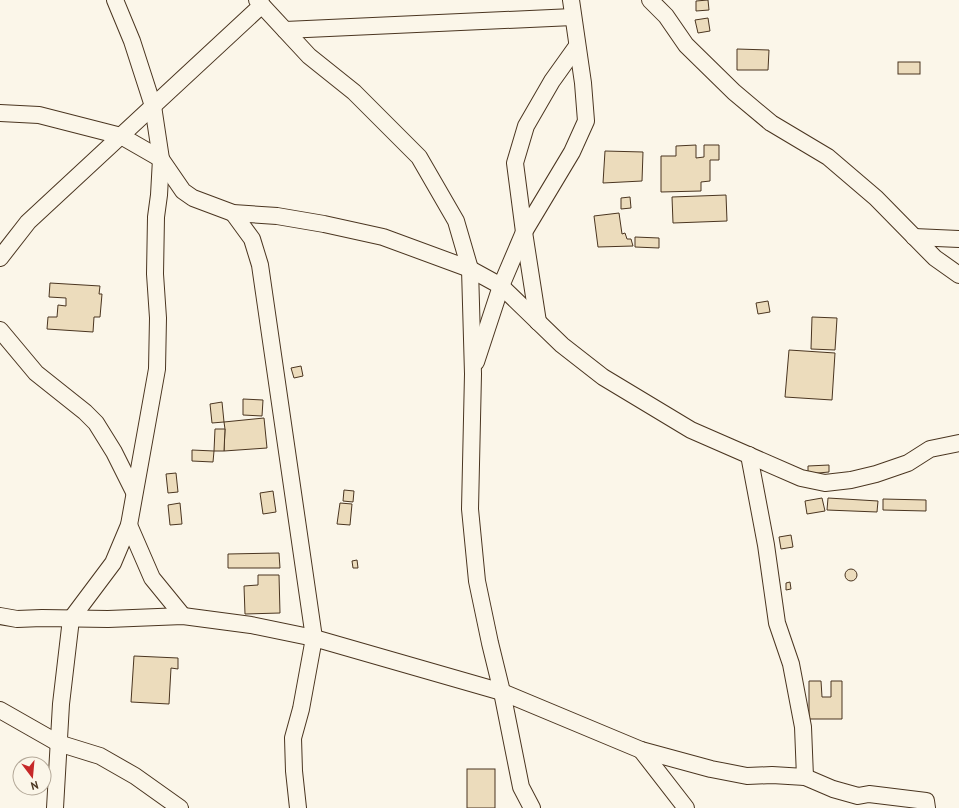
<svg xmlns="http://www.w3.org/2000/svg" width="959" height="808" viewBox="0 0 959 808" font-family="'PT Sans',sans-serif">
	<rect width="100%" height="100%" fill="#fbf6e9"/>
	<g fill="#ecdcbc" stroke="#4a3520">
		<polygon points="708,0 709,10 696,11 696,1"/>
		<polygon points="708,18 710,31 698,33 695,20"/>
		<polygon points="737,49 769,50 768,70 737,70"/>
		<rect x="898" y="62" width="22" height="12"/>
		<polygon points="696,145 696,158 704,157 704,145 719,145 719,160 710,160 710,181 701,182 701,191 661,192 661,156 676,156 676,146"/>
		<polygon points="605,151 643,152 642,181 603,183"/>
		<polygon points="726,195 727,221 673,223 672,197"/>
		<polygon points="630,197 631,208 621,209 621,198"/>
		<polygon points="619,213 622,234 625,233 627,239 631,239 633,246 598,247 594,216"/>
		<polygon points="635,237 659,238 659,248 635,247"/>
		<polygon points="50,283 100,286 99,294 102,294 100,317 94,317 93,332 47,329 48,317 57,317 58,305 66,306 66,298 49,297"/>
		<polygon points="768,301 770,312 758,314 756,303"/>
		<polygon points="812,317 837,318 835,350 811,349"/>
		<polygon points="789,350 835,353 832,400 785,397"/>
		<polygon points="301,366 303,376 294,378 291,368"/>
		<polygon points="243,399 263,400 262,416 243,415"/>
		<polygon points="222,402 224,422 212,423 210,404"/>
		<polygon points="264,418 267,448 224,451 225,429 224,422"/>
		<polygon points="215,429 225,429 224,451 214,451"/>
		<polygon points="192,450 214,451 213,462 192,461"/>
		<polygon points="829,465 829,472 808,474 808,466"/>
		<polygon points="176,473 178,492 168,493 166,474"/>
		<polygon points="344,490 354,491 353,502 343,501"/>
		<polygon points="273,491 276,512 263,514 260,493"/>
		<polygon points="822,498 825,511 807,514 805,501"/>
		<polygon points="828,498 878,501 877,512 827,510"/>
		<polygon points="883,499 926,500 926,511 883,510"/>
		<polygon points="180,503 182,524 170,525 168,505"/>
		<polygon points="340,503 352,504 350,525 337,524"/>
		<polygon points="791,535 793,547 781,549 779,537"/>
		<polygon points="279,553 280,568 228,568 228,554"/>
		<polygon points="357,560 358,568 353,568 352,561"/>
		<circle cx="851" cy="575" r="6"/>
		<polygon points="258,575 279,575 280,613 245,614 244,586 258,585"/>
		<polygon points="790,582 791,589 786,590 786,583"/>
		<polygon points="134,656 178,658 178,669 171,668 169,704 131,702"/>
		<polygon points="809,681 821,681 822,697 831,697 831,681 842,681 842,719 809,719"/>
		<rect x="467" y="769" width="28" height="39"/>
	</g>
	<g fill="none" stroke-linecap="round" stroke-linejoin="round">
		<g stroke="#4a3520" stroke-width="18">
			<g id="street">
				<polyline points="257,0 309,56 354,92 419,157 456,221 470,269 473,374 470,509 477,581 490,643 502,692 521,787 532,808"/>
				<polyline points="650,0 666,16 686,45 734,92 771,123 828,157 876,198 935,258 959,275"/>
				<polyline points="285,30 573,17"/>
				<polyline points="0,113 39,115 121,136 161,159 183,191 193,198 233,213 277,216 324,224 383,237 470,269 501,286 562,345 603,377 691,430 801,478 825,483 851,480 876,474 908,463 930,449 959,443"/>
				<polyline points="233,213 252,239 260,265 314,638 301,709 293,738 294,771 298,808"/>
				<polyline points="914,237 959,239"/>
				<polyline points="0,258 28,222 262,5"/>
				<polyline points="538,322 524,232 515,163 526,126 552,81 577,46"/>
				<polyline points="0,330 36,373 85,412 96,423 114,452 134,492"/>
				<polyline points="476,362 501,286 524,232 572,152 586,121 583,83 571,0"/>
				<polyline points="749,455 766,545 777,623 791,664 803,727 805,777"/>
				<polyline points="129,525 152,578 183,616"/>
				<polyline points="0,616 17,619 42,618 108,619 183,616 251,625 314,638 502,692 641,750 711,769 747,776 772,775 805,777 833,789 858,796 869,794 926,801 927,808"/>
				<polyline points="0,710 58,743 100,756 135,776 180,808"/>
				<polyline points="641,750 686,808"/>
				<polyline points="55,808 61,704 71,619 113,563 129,525 157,369 158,318 155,274 156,217 159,195 161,159 153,106 132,41 115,0"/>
			</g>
		</g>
		<use href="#street" stroke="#fbf6e9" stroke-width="16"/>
	</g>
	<g transform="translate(32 776) rotate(164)"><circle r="19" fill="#fbf6e9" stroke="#b4a999"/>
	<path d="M0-3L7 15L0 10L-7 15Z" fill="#c62828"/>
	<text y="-6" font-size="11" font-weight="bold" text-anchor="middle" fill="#4a3520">N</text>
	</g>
</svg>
